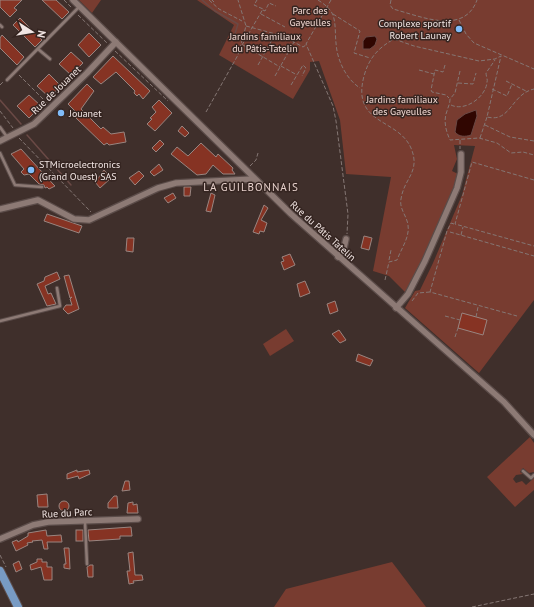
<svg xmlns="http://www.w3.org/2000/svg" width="534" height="607" viewBox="0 0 534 607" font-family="'PT Sans',sans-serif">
	<rect width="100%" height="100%" fill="#3f2f2b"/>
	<g fill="#783c30">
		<polygon points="79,0 101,0 92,13"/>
		<path d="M197,0H534V300L479,373L405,308L415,291L420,290L433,263L462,195L475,146L454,145L457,159L452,171L458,174C448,215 426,255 406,293L389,276L373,271L391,177L346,174L340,120L319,61L310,62V70L293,99L219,55L234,25Z"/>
		<polygon points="286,329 294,341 270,356 263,344"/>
		<polygon points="530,437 534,443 534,472 529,473 523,468 520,472 523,474 516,475 513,479 516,483 522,481 526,485 534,478 534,490 515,507 487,477"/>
		<polygon points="392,562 426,607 274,607 286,589"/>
	</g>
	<g fill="#300601" stroke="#6a4945">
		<polygon points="375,36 377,39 375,45 370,49 363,49 363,41 366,37"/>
		<path d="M476,110L477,116L471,135C465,137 459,137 455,132L457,120L465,114Z"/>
	</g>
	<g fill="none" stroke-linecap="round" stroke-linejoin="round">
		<g stroke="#6a4945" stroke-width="1.5">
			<polyline points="202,0 215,11 238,24 234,37"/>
			<polyline points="0,100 21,124"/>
			<polyline points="27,135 71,185"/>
		</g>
	</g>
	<g fill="#863323" stroke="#998580">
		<polygon points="0,0 22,0 14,8 17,10 10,17 0,7"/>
		<polygon points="42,0 56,0 69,12 62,19"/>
		<polygon points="20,18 42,40 35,47 13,25"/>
		<polygon points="89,33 101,45 89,57 78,45"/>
		<polygon points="2,35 24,57 17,65 0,48 0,38"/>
		<polygon points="71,52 83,63 71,75 59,64"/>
		<polygon points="113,56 150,91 143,99 139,94 137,96 134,93 135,91 116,72 101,84 93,77"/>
		<polygon points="49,74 61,86 49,97 37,86"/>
		<polygon points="87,84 94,91 81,109 101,129 103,127 111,134 124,132 126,142 109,145 107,143 104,145 76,118 79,115 68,104"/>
		<polygon points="29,95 41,106 29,118 17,106"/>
		<polygon points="159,100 172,113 155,131 147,124 152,119 150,118 156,112 152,107"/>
		<polygon points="182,126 189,133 185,137 178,131"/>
		<polygon points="160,140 164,144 156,152 152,148"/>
		<polygon points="201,143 216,157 218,154 233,168 232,170 235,174 223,174 213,165 206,174 197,175 171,154 177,147 188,156"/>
		<polygon points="21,149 53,184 55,186 49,189 47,187 45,188 44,185 39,184 29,174 24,175 21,172 24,169 11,154"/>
		<polygon points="159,164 163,170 154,176 150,172"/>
		<polygon points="104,170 111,178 100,188 95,182"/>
		<polygon points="139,171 144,176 135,185 129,178"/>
		<polygon points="184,187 191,187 190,196 184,196"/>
		<polygon points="173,193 176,198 168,203 164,198"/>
		<polygon points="211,193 215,195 211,212 206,211"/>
		<polygon points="264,205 268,208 261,220 267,223 264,232 260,231 259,234 253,232"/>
		<polygon points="47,214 82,226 79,233 44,221"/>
		<polygon points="364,236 372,238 369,250 361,248"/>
		<polygon points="127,238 134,238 133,252 126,251"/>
		<polygon points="290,254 295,265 284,270 281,262 284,261 282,257"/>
		<polygon points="57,272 60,279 45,286 48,294 51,293 56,304 47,306 37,284 44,281 45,277"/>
		<polygon points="69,275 79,309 68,314 63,309 66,305 72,305 70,299 72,297 70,298 64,276"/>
		<polygon points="305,281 310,293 300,297 297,284"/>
		<polygon points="335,301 338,311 330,314 327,304"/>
		<polygon points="462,313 487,320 483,335 458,328"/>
		<polygon points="339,330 346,340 340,343 332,334"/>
		<polygon points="358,354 373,360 370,366 356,361"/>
		<polygon points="77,470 77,472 89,470 90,474 79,479 78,476 67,479 67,474"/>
		<polygon points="125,481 129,481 130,490 122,491"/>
		<polygon points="47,494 48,507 38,507 37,495"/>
		<polygon points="114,496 117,496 118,508 108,508 108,503"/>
		<circle cx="64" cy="506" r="5"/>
		<polygon points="133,502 133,505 137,504 138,513 127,513 128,503"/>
		<polygon points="131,527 132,536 120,536 120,539 89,541 88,530"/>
		<polygon points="46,530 47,536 61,535 62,542 47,542 48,549 44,549 42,540 32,541 33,542 27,543 28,545 16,551 12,542 17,540 18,542 28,536 28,533"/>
		<rect x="76" y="530" width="7" height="11"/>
		<polygon points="64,548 69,548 70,569 64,568 64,564 66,564"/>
		<polygon points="133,552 135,575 142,575 143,580 133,581 134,583 129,584 127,571 130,571 128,553"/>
		<polygon points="37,559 42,559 42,562 47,562 47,567 52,567 52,580 44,580 41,567 31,570 30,565 37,562"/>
		<polygon points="19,561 22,569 16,572 13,564"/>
		<polygon points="90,565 93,565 93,577 88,577 87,567"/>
	</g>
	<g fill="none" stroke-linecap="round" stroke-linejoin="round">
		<g stroke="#5b4c49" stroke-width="4.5">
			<g id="lane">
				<polyline points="0,25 2,27"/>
				<polyline points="38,49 50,59"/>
				<polyline points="7,80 79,7"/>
				<polyline points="0,127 7,137"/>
				<polyline points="0,153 15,185 42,187"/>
				<polyline points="0,321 60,306 57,288"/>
				<polyline points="523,471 531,478 534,475"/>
				<polyline points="85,522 87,564"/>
			</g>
		</g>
		<g stroke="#5b4c49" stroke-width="8">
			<g id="street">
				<polyline points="73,0 291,214 504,402 534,435"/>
				<polyline points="0,141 34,124 87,73 116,42"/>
				<polyline points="0,209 38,200 74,219 89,220 158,188 176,183 254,179"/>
				<polyline points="338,257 344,248 346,239"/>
				<polyline points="396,308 408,294 425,261 457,188 461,172 461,154"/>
				<polyline points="0,539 33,525 48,522 138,519"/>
			</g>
		</g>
		<g stroke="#5b4c49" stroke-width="10">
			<polyline id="primary" points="0,571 18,607"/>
		</g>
		<g stroke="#857774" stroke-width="1" stroke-dasharray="4 2" stroke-linecap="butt">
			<polyline points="64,0 72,8"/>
			<polyline points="209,0 219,9 242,21"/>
			<polyline points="212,0 214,2"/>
			<path d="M318,0C324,4 330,8 333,15C336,24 335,34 336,43C337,60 346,79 360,88"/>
			<polyline points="331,0 306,44 333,106 336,121 348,214 347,234"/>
			<path d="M391,0L390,5L393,9C420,16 464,36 477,0"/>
			<polyline points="263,10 265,11 269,3 276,6"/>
			<polyline points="261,14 285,27"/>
			<polyline points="333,14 360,31 354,53 370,58"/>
			<polyline points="78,15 107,43"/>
			<polyline points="459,20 466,34 474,43 534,69"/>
			<polyline points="246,26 283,36 303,47 306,45"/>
			<polyline points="242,45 263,9 254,5 257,0"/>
			<polyline points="243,45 280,67"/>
			<polyline points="115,51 168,101"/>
			<polyline points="258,65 272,40"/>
			<polyline points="445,65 443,72 435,70 431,90 432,92 446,95 449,98"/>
			<polyline points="281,66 297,75"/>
			<polyline points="419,70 434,74"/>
			<path d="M460,71L455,93L450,99C450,104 448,107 447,111C443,121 446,131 450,140L479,138L497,143L511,153L523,152L534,155"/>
			<polyline points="19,75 48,104"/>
			<polyline points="275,76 294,42"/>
			<polyline points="506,81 526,91"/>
			<polyline points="458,83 473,84 476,73"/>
			<polyline points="0,85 4,81"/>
			<polyline points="291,85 303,65 306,68 302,76"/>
			<polyline points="492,89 507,96 512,84"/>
			<path d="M451,105C465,112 486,97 487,82C488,80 486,76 486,73L495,60"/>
			<polyline points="0,111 13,128"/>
			<polyline points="206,112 238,55 246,26 238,0"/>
			<polyline points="485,125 510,137 534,141"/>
			<polyline points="19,138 91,212"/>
			<polyline points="480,138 487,117"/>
			<polyline points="460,140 460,149"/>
			<polyline points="250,166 256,160 258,153"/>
			<polyline points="534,180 472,162 455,224 534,246"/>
			<polyline points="454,224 451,223 447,231 430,292 517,316"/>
			<polyline points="450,232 534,256"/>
			<polyline points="461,235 463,227"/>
			<polyline points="389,260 391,250"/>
			<path d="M385,280L389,262L397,260C401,249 410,237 408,225C407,216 399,209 401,199C404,178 421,172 411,148C398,118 351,125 364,76C369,58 378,48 394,39L414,46L479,61L495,59L501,56L487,117C511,123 511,94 534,89"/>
			<polyline points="412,301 418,293 430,292"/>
			<polyline points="445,316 460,320"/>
			<polyline points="476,317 478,307"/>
			<polyline points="455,337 458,328"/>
			<polyline points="0,555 6,567"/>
			<polyline points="472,607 534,594"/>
		</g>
		<use href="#lane" stroke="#8d7a75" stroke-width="2.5"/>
		<use href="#street" stroke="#8d7a75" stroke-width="5.5"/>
		<use href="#primary" stroke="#789bc4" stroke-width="8"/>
	</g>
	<g fill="#81bdfa" stroke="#352521" stroke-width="1.5">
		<circle cx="459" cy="29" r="4"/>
		<circle cx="61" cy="113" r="4"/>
		<circle cx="31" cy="170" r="4"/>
	</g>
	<g text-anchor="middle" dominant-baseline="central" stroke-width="3" stroke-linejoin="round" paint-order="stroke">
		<g font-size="10" fill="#f4dad4" stroke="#352521">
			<text x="310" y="10">Parc des<tspan x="310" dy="12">Gayeulles</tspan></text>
			<text x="265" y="36">Jardins familiaux<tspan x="265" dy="12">du Pâtis-Tatelin</tspan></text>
			<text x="402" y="99">Jardins familiaux<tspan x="402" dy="12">des Gayeulles</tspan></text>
		</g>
		<g font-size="10" fill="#f1e5e3" stroke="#352521" text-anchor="start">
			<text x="451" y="23" text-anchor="end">Complexe sportif<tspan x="451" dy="12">Robert Launay</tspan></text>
			<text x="69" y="113">Jouanet</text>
			<text x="39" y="164">STMicroelectronics<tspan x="39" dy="12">(Grand Ouest) SAS</tspan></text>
		</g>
		<g font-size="10" fill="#f1e5e3" stroke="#352521">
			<text transform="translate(56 90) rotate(-44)">Rue de Jouanet</text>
			<text transform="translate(323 231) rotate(42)">Rue du Pâtis Tatelin</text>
			<text transform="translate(67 513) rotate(-3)">Rue du Parc</text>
		</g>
		<g font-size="11" letter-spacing="1" fill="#e8d2cd" stroke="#352521">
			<text x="251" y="187">LA GUILBONNAIS</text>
		</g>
	</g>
	<g transform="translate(32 32) rotate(102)" stroke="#352521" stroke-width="3" paint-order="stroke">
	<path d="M0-3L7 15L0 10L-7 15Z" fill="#f1e5e3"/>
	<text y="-6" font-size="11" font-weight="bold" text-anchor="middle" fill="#f1e5e3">N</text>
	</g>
</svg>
